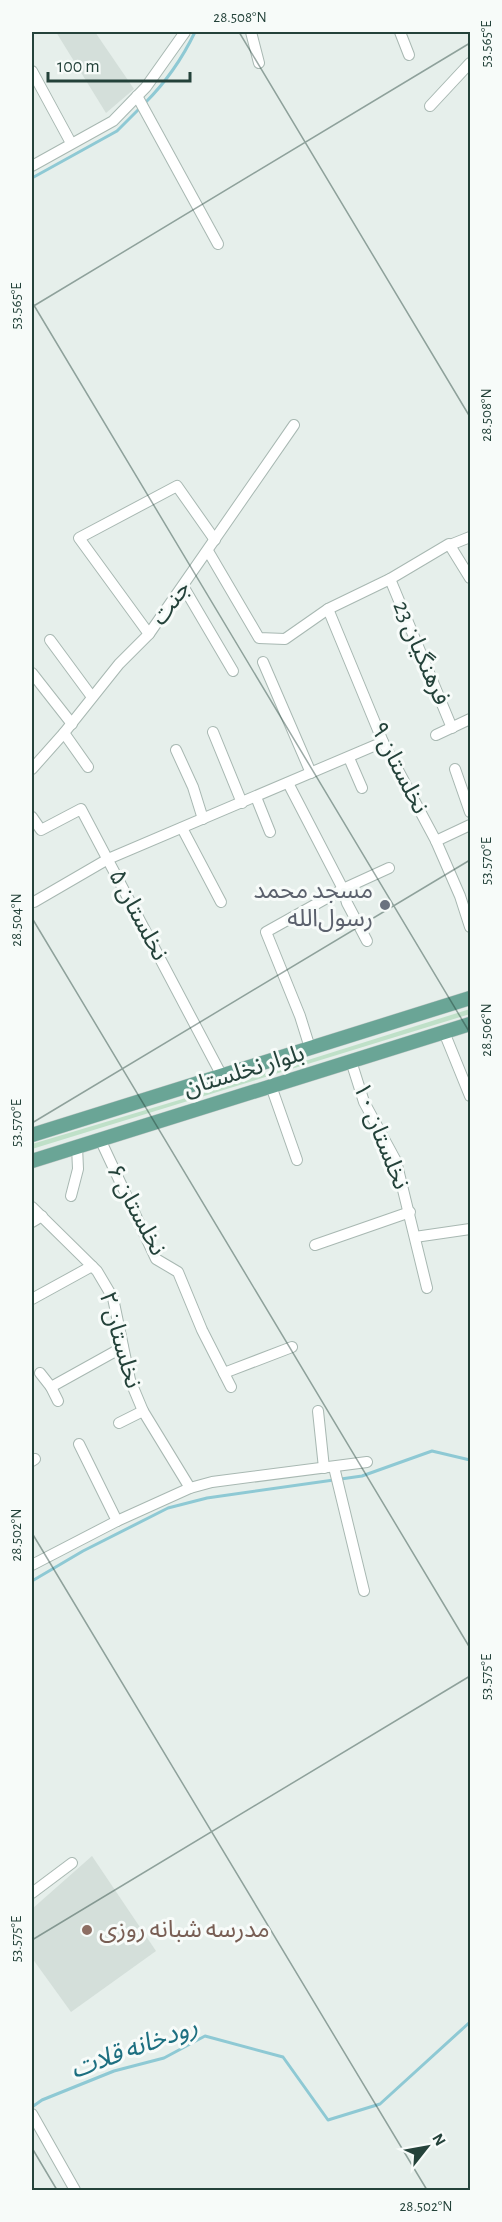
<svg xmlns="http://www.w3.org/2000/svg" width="502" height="2222" viewBox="0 0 502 2222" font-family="'Alegreya Sans','Noto Sans Arabic',sans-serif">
	<rect width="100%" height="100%" fill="#e6efeb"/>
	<g fill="#d4dfda">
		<polygon points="56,32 95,32 134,89 106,113"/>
		<polygon points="92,1856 156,1951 71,2012 32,1958 32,1909"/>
	</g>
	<polygon fill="#bfe0c8" points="470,1009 470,1014 32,1149 32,1144 216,1089"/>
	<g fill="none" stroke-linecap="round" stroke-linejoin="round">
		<g stroke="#8ec9d4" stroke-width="3">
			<path d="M145,103C165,83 183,57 195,32"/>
			<polyline points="32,178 117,131 140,108"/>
			<polyline points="32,1581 83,1551 168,1508 207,1498 362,1476 432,1451 470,1460"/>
			<polyline points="32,2107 42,2100 114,2071 164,2058 205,2036 283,2057 328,2120 380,2104 470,2022"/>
		</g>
		<g stroke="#a8b8b2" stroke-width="12">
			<g id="minor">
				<polyline points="251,32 259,63"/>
				<polyline points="400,32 409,55"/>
				<polyline points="32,71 71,143"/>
				<polyline points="137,96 218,244"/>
				<polyline points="430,106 470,63"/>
				<polyline points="32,166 113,121 146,87 185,32"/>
				<polyline points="450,545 470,537"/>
				<polyline points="208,551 259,638 285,639 328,609 390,579 449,544 470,578"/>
				<polyline points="390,579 452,728"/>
				<polyline points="183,586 233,671"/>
				<polyline points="328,609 383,742 436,841 460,896 470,927"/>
				<polyline points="149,634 79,538 177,486 215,540"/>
				<polyline points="50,640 92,697"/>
				<polyline points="263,662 311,773"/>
				<polyline points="32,673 72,724"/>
				<polyline points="213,732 242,803"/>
				<polyline points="64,733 88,767"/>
				<polyline points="436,735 470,719"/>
				<polyline points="176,750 193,787 203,819"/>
				<polyline points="349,758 362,788"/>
				<polyline points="32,769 64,733 119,664 149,634 294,425"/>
				<polyline points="455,769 470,812"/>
				<polyline points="288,783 343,889 347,903 367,941"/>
				<polyline points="256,797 270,832"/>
				<polyline points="32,817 41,830 81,809 222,1076"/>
				<polyline points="182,828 221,902"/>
				<polyline points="436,841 470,825"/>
				<polyline points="34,902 108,859 383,742"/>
				<polyline points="444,1032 470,1096"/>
				<polyline points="310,1048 300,1016 266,932 343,889 389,868"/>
				<polyline points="351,1061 364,1102 396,1161 427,1288"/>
				<polyline points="271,1086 297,1160"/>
				<polyline points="100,1139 156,1259 178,1272 202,1330 231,1387"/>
				<polyline points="71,1196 78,1169 77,1146"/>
				<polyline points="32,1207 97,1271 113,1298 130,1380 143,1411 190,1488"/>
				<polyline points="32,1222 42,1216"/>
				<polyline points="415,1237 470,1229"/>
				<polyline points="315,1245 410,1212"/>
				<polyline points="32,1299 92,1266"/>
				<polyline points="40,1373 51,1387"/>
				<polyline points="224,1373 292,1347"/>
				<polyline points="58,1401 51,1387 123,1347"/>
				<polyline points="318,1411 324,1468"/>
				<polyline points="119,1423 143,1411"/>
				<polyline points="79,1444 117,1521"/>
				<polyline points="32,1461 35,1459"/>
				<polyline points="334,1467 364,1591"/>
				<polyline points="32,1565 117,1521 190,1488 212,1482 367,1462"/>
				<polyline points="32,1893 72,1863"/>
				<polyline points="32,2114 75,2190"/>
			</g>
		</g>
		<g stroke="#c2cac8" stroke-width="15">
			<g id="major">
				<polyline points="32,1135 470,998"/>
				<polyline points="32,1161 470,1024"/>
			</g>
		</g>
		<use href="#minor" stroke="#fff" stroke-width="10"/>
		<use href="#major" stroke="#6aa596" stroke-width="14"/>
	</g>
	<path fill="none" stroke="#24423a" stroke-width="1.5" stroke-opacity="0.45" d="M239,32L470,417M32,302L470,1033M32,307L470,43M32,918L470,1648M32,1123L470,860M32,1533L427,2190M32,1940L470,1676M32,2148L57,2190"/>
	<circle fill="#6b7280" stroke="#f7fbf9" stroke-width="2" cx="385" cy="905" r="6"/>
	<circle fill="#8d6e63" stroke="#f7fbf9" stroke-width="2" cx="87" cy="1930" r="6"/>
	<g text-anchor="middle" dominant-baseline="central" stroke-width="6" stroke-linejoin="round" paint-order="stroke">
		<g font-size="24" fill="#24423a" stroke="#f7fbf9">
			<text transform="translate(171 603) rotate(-54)">جنت</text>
			<text transform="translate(421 653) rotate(67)">فرهنگیان 23</text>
			<text transform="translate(399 768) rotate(63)">نخلستان ۹</text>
			<text transform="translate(138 915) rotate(62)">نخلستان ۵</text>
			<text transform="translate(244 1071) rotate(-17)">بلوار نخلستان</text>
			<text transform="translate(381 1136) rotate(68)">نخلستان ۱۰</text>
			<text transform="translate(136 1210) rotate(62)">نخلستان ۶</text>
			<text transform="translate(120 1340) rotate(74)">نخلستان ۲</text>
		</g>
		<g font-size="24" fill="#5b616d" stroke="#f7fbf9" text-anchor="end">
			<text x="373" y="891">مسجد محمد<tspan x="373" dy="28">رسول‌الله</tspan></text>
		</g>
		<g font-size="24" fill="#785e54" stroke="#f7fbf9" text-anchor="start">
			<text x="99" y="1930">مدرسه شبانه روزی</text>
		</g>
		<g font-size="26" font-style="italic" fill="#1c6f80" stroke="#f7fbf9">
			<text transform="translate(134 2048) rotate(-20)">رودخانه قلات</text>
		</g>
	</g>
	<rect width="502" height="2222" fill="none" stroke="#f7fbf9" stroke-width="66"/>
	<g transform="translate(427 2147) rotate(59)" stroke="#f7fbf9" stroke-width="4.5" paint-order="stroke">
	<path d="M0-4.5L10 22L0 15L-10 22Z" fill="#24423a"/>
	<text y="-9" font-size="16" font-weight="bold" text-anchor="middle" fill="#24423a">N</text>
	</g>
	<path d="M48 72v9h142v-9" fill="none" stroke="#24423a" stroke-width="3"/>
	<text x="57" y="72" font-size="18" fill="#24423a" stroke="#f7fbf9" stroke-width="4.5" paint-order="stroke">100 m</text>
	<rect x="33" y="33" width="436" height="2156" fill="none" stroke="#24423a" stroke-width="2"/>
	<g font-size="15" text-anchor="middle" fill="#24423a">
		<text x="240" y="22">28.508°N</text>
		<text transform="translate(486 44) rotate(-90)" y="5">53.565°E</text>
		<text transform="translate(16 306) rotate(-90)" y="5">53.565°E</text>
		<text transform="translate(486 415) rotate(-90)" y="5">28.508°N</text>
		<text transform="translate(486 861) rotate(-90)" y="5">53.570°E</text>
		<text transform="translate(16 920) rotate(-90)" y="5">28.504°N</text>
		<text transform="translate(486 1030) rotate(-90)" y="5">28.506°N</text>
		<text transform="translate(16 1123) rotate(-90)" y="5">53.570°E</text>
		<text transform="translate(16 1535) rotate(-90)" y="5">28.502°N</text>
		<text transform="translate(486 1677) rotate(-90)" y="5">53.575°E</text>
		<text transform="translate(16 1939) rotate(-90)" y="5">53.575°E</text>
		<text x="426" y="2211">28.502°N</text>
	</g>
</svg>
